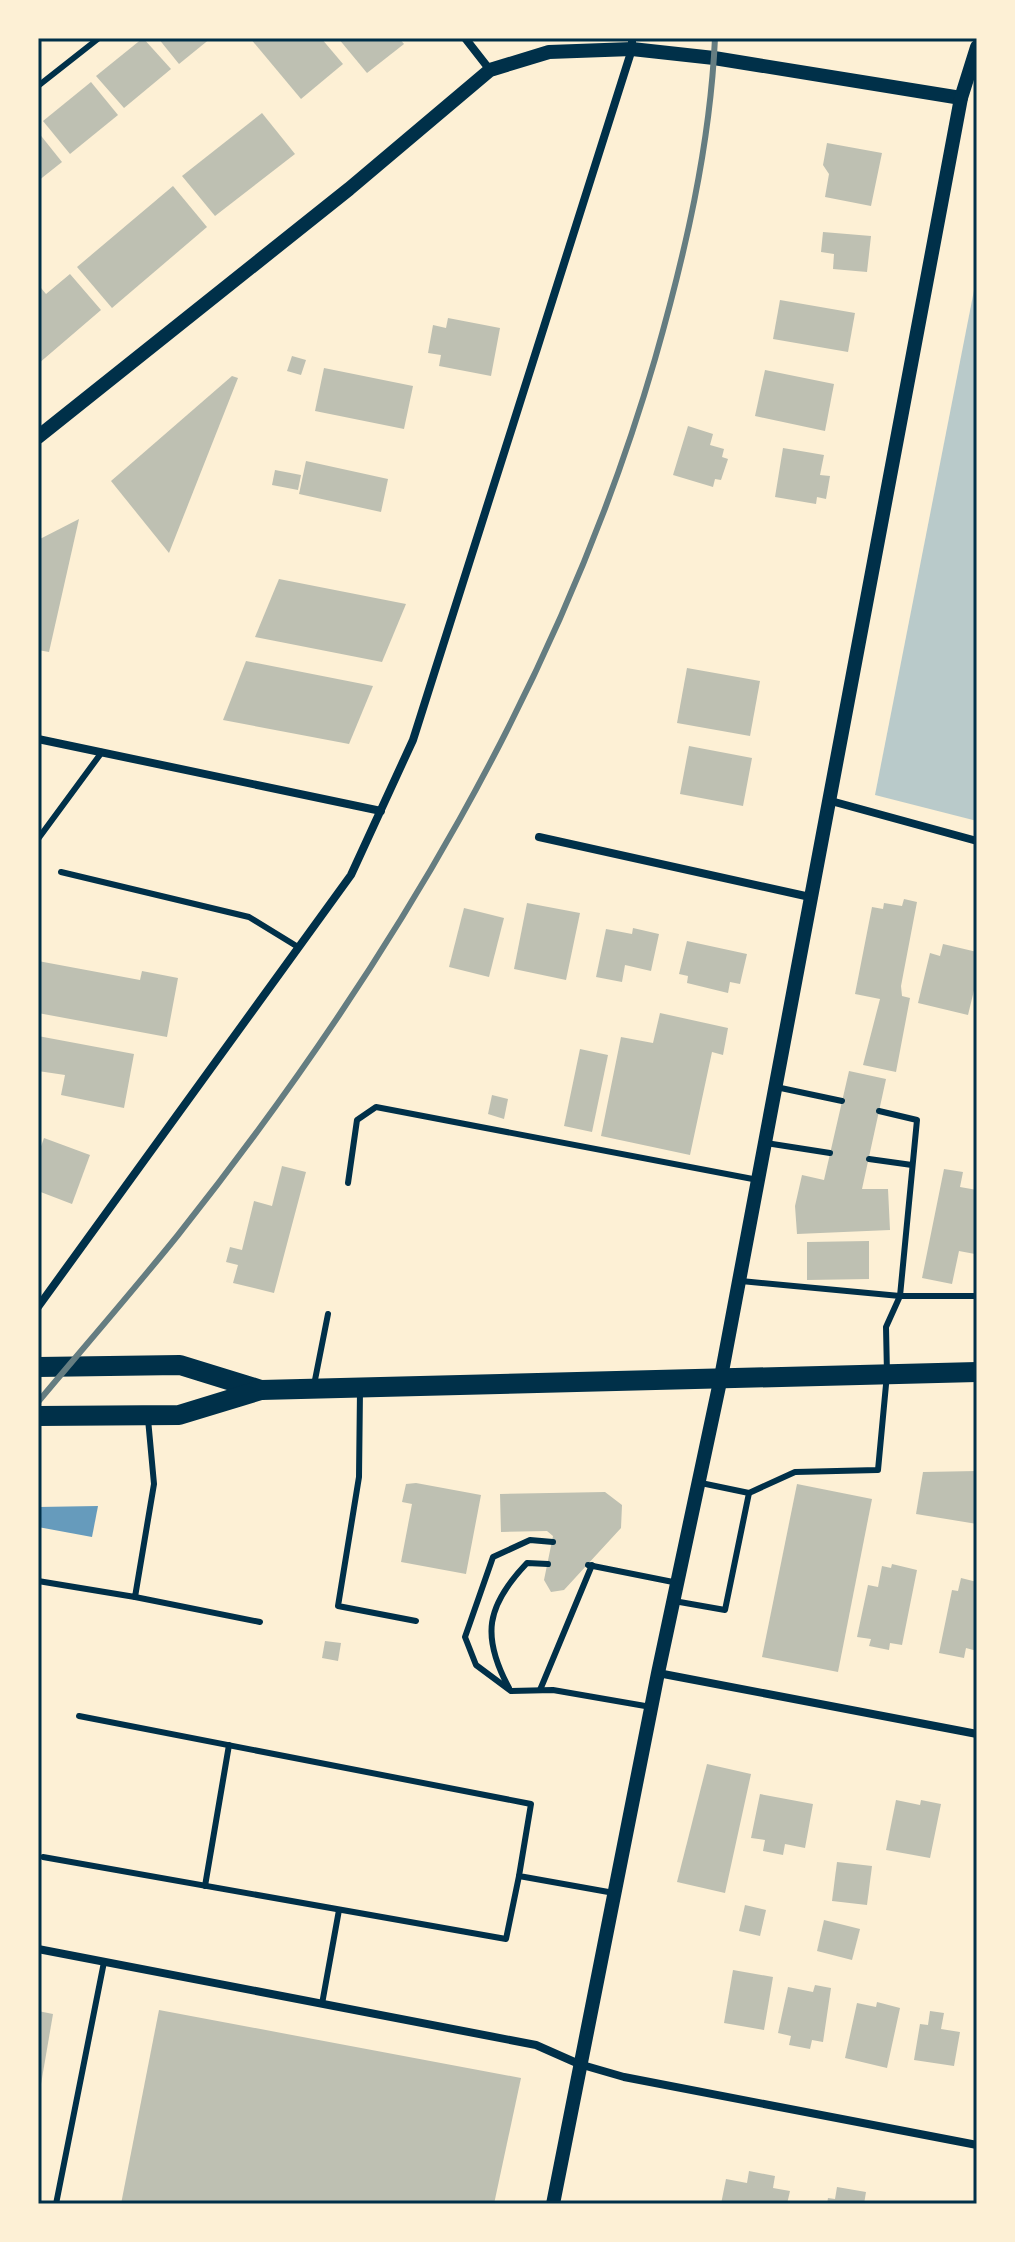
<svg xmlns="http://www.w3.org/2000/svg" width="1015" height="2242" viewBox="0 0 1015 2242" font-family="Inter,sans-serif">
	<rect width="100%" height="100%" fill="#fdf0d5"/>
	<polygon fill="#b9caca" points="977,275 977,821 875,795"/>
	<polygon fill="#669bbc" points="98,1506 92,1537 38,1527 38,1507"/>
	<g fill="#bec0b2">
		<polygon points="143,38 171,69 124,108 96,76"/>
		<polygon points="158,38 211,38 179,64"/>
		<polygon points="250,38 321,38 343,64 301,99"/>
		<polygon points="338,38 399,38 404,44 367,73"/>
		<polygon points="91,82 118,115 70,154 43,121"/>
		<polygon points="262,113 295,154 215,216 182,176"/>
		<polygon points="38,132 62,162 38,181"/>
		<polygon points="827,143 882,153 871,206 825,197 829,174 823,165"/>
		<polygon points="173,186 207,227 112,308 77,267"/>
		<polygon points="823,232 871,236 867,272 833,269 834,254 821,252"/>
		<polygon points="70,274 101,310 38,364 38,291 41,288 46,294"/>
		<polygon points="780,300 855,313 848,352 773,339"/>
		<polygon points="448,318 500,328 491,376 439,366 441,355 428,353 433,325 446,328"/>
		<polygon points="292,356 306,360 301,375 287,371"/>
		<polygon points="324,368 413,386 404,429 315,411"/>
		<polygon points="765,370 834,384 825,431 755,416"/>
		<polygon points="232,376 238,378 169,553 111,481"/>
		<polygon points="688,426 713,434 710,445 724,449 722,457 728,459 721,480 715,479 713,487 673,475"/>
		<polygon points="783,448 824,455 820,475 830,476 826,499 817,497 816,504 775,497"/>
		<polygon points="306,461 388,479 381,512 299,494"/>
		<polygon points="275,470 301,475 298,490 272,485"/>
		<polygon points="79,519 49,652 38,650 38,540"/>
		<polygon points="279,579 406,604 382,662 255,637"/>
		<polygon points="246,661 373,686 349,744 223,720"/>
		<polygon points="687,668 760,681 750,736 677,723"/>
		<polygon points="689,746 752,758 743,806 680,794"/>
		<polygon points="904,899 917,902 901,986 902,996 910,998 896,1072 863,1065 880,999 855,994 872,907 883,909 884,903 902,906"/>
		<polygon points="527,903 580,913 566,980 514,969"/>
		<polygon points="464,908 504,918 489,977 449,967"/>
		<polygon points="633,928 659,934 651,971 625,965 622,982 596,977 606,929 632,934"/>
		<polygon points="687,941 747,954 740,984 730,982 728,993 687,983 688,976 679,974"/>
		<polygon points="943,944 977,952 977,978 968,1015 918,1003 930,953 940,956"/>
		<polygon points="38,961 140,980 142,971 178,978 167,1037 38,1013"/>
		<polygon points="660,1013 728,1028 723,1055 712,1052 690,1155 601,1136 621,1037 653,1043"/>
		<polygon points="38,1036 134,1054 124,1108 61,1095 65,1075 38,1071"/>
		<polygon points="580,1049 608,1055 592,1132 564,1126"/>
		<polygon points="849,1071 886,1079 862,1189 888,1189 890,1230 797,1234 795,1206 802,1175 824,1180"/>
		<polygon points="492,1095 508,1099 504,1119 488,1114"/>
		<polygon points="44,1138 90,1155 72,1204 38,1191 38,1155"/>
		<polygon points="282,1166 306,1172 274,1293 233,1283 238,1265 226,1262 230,1247 242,1250 254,1201 272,1206"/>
		<polygon points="944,1169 963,1172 960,1187 977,1190 975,1254 959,1251 952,1284 922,1278"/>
		<polygon points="869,1241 869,1279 807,1280 807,1242"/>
		<polygon points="977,1471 977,1524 916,1514 923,1472"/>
		<polygon points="416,1483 481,1495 466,1574 401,1562 412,1504 402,1502 406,1484"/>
		<polygon points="797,1484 872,1499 838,1672 762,1657"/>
		<polygon points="605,1492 622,1505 621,1528 564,1590 551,1592 544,1580 553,1536 547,1531 501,1532 500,1494"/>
		<polygon points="892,1564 917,1570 902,1645 890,1643 889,1650 869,1646 871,1639 857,1637 868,1585 878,1587 882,1566 891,1568"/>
		<polygon points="961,1578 977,1582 977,1651 966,1648 964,1658 939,1653 952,1590 958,1591"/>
		<polygon points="325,1641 341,1643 338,1661 322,1658"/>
		<polygon points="707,1764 751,1774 725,1893 677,1882"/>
		<polygon points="760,1794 813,1804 805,1848 785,1844 783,1855 763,1851 765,1840 751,1838"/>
		<polygon points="896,1800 920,1805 921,1800 941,1804 930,1858 886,1850"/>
		<polygon points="837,1862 872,1866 867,1905 832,1901"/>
		<polygon points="745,1905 766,1910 760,1936 739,1931"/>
		<polygon points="824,1920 860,1929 852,1960 817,1951"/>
		<polygon points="733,1970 773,1977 764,2030 724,2023"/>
		<polygon points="815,1985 831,1988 823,2042 812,2040 810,2049 789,2045 791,2036 778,2033 788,1987 813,1992"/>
		<polygon points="877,2002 900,2008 887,2068 845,2058 857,2003 876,2007"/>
		<polygon points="159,2010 521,2078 494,2204 121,2204"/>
		<polygon points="38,2011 53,2014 40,2090 38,2090"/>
		<polygon points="930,2011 944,2013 941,2029 960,2032 954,2066 914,2060 920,2024 928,2025"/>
		<polygon points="749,2171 775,2176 773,2188 790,2191 787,2204 721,2204 726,2179 747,2183"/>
		<polygon points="837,2187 866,2192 864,2204 827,2204 828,2198 835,2199"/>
	</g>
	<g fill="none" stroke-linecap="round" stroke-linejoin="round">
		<g stroke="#003049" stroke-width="6">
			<polyline points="38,86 99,38"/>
			<polyline points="38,839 102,752"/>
			<polyline points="61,872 249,917 298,947"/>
			<polyline points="776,1087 842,1101"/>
			<polyline points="766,1143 830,1153"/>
			<polyline points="869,1159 912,1165"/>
			<polyline points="348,1183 357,1120 376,1107 758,1180"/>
			<polyline points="741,1281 900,1296 977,1296"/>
			<polyline points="314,1385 328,1314"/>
			<polyline points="360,1390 359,1477 338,1606 416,1621"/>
			<polyline points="749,1493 795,1472 878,1470 887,1374 886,1327 900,1296 917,1120 879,1111"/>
			<polyline points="553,1542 530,1540 493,1557 465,1637 476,1665 511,1691 553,1690 651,1707"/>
			<polyline points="588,1565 678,1583"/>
			<polyline points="38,1581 135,1597 154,1484 148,1419"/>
			<polyline points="135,1597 260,1622"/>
			<polyline points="674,1601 725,1610 749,1493 701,1483"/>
			<path d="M509,1688C481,1636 486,1606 527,1563L548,1564"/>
			<polyline points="540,1690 592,1565"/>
			<polyline points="79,1716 531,1804 519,1876 614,1893"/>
			<polyline points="43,1857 506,1939 519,1876"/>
			<polyline points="205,1886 229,1745"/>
			<polyline points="322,2004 339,1910"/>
			<polyline points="56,2204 104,1962"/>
		</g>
		<g stroke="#003049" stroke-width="8">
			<polyline points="465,38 490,70"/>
			<polyline points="38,739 381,811"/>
			<polyline points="831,801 977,841"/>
			<polyline points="539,837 810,897"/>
			<polyline points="38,1307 351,875 413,740 632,49 632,38"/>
			<polyline points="658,1673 977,1734"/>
			<polyline points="38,1949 536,2045 579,2064 624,2077 977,2145"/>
		</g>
		<g stroke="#003049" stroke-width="14">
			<polyline points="38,437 349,189 490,70 549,52 632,49 714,58 961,98"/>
			<polyline points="553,2204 658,1673 721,1377 961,98 977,47"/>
		</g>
		<g stroke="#003049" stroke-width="20">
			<polyline points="38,1367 180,1365 261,1390"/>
			<polyline points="38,1416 179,1415 261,1390 977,1372"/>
		</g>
		<path stroke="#657d81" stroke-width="6" d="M38,1402C84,1347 132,1292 178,1235C386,973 561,682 655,359C685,254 710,147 715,38"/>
	</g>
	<rect width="1015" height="2242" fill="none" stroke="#fdf0d5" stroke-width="80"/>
	<rect x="40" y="40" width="935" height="2162" fill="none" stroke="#003049" stroke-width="3"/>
</svg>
